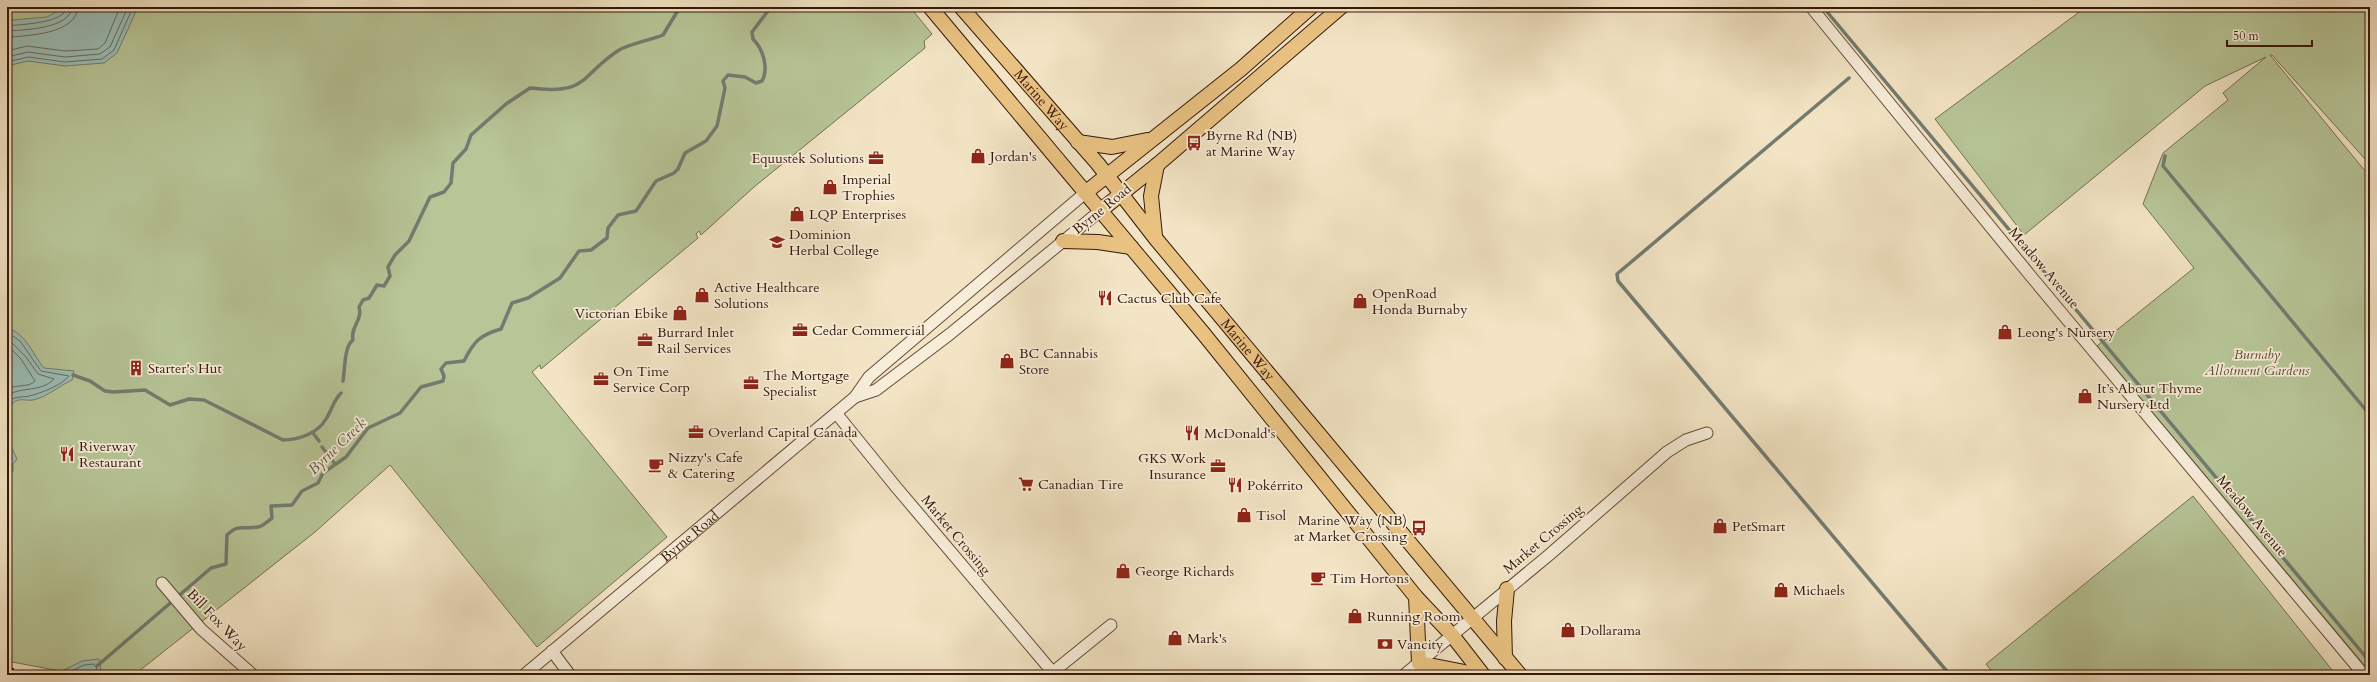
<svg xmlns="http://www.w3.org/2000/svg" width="2377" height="682" viewBox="0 0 2377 682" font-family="Cardo,serif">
	<rect width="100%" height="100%" fill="#f2e4c4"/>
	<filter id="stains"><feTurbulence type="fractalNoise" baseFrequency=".005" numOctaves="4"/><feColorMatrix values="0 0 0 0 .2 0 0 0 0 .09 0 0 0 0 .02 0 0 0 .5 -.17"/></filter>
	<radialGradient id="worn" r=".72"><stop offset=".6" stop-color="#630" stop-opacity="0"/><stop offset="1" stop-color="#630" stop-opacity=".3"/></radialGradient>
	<g fill="#b7c597" stroke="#766e50">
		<polygon points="7,7 910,7 932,34 924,41 925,48 754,187 701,235 699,231 696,234 698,238 541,369 540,365 532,372 667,537 537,647 390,465 315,532 134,675 81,675 7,661"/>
		<polygon points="2086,7 2370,7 2370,155 2365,159 2272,55 2270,55 2370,177 2370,672 2097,346 2194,268 2143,204 2163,153 2228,100 2223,93 2266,57 2205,86 2024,235 1935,119"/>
		<polygon points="2193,496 2336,675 1995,675 1986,664"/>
	</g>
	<g fill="#9bbeb7" stroke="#737b71">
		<polygon points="65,7 138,7 117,53 104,63 65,66 28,61 7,66 7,22 12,20 47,17"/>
		<path d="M7,328C26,333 33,355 44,368L74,371L72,380C59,386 47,397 33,400C25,401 18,397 12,404C7,410 9,421 8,428L11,431L10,444L17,459L13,464V471L7,474Z"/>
		<polygon points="99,659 101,670 98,675 58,675 60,672 82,661"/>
	</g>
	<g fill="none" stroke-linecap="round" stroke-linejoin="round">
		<g stroke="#686a60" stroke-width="1">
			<path d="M7,26C20,24 65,24 67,7"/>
			<path d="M7,31C23,30 71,29 72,7"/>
			<path d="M7,37C27,36 77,34 78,7"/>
			<polyline points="7,51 27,46 65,51 98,49 105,43 120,7"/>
			<polyline points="7,57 28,52 65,57 100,54 110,47 128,7"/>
			<polyline points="7,62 28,57 65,62 102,59 114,50 133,7"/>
			<path d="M7,332L20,341L41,371L69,376C63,384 44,392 33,395C22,399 16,394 7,403"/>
			<path d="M7,338L26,357L38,374L54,379C41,393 19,386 7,396"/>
			<path d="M7,345L21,359L35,381C29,388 16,384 7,389"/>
			<polyline points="63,675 84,665 94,664 97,669 95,675"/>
		</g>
		<g stroke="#737b71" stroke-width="3.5">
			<polyline points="1823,7 2037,263"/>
			<polyline points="1849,78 1617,274 1618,281 1950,675"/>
			<polyline points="2165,156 2163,166 2370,415"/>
			<polyline points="2042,269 2370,662"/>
			<path d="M73,375L90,381L105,391L113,392L145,390L170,405L189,399L204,400L283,440C299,440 318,433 326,419C332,410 333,401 341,393"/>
			<path d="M343,381C345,370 344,346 353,340C350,327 363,320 359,307L363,300L369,298L377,285L384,286L390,276L388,267L395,255L409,241L430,197L444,192L451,183L453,163L466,149L471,135L506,104L530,88C589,95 578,77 619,50C627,45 653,39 663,35L680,7"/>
			<polyline points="313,433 319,441"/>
			<polyline points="322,447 335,464"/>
			<path d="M97,666L211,568L226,564L227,535C239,523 244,530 258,527C263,526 268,521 272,518L271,506L292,505L302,491L318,483L323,473L346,457L368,428L400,413L421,387L443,381L444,376L441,369L446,363L464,361C474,341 480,335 501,329L512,303L528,298L560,278L579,251L591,250L607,238L608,228L618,215L636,211L656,181L674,173L678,169L685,153L706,141L717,126L725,88L723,81L728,75L745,77L756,83L762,81C769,68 763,49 753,39L752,32L771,7"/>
		</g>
		<g stroke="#654a38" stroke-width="13">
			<g id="minor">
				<polyline points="1811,7 2029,274 2364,675"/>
				<polyline points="855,397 876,390 950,334 1100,211"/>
				<polyline points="836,413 896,487 1055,675"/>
				<polyline points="162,583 201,629 253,675"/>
				<polyline points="552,651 570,675"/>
				<polyline points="1053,672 1111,625"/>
				<path id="s1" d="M524,675L855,397L869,377L1085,193"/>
				<polyline points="1404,675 1549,555 1667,452 1686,440 1707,433"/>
			</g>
		</g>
		<g stroke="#361709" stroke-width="16">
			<g id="major">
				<polyline points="930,7 1203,333 1416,597 1452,635 1483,675"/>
				<path id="s2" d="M961,7L1098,164L1156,239L1520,675"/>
				<polyline points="1078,142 1112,147 1147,140"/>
				<polyline points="1085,193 1241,69 1311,7"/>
				<polyline points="1100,211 1157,165 1341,7"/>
				<polyline points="1155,236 1151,196 1157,165"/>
				<polyline points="1063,241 1098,242 1131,247"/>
				<polyline points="1416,597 1419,663 1480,675"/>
				<polyline points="1505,658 1504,621 1507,589"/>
			</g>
		</g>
		<use href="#minor" stroke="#f7edd9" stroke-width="11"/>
		<use href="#major" stroke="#e9c282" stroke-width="14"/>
		<polyline stroke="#361709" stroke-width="3" stroke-dasharray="7 7" stroke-linecap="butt" points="7,668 37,675"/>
	</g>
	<defs>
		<g id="bus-bare" transform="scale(1.2)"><path d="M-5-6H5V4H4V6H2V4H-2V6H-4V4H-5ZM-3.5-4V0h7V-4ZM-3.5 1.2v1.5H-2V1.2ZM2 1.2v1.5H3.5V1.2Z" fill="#8f2418" stroke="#f7edd9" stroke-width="2.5" paint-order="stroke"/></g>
		<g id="shop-bare" transform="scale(1.2)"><path d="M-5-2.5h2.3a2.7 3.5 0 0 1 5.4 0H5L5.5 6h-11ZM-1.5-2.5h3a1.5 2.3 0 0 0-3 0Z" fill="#8f2418" stroke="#f7edd9" stroke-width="2.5" paint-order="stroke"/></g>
		<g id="office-bare" transform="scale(1.2)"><path d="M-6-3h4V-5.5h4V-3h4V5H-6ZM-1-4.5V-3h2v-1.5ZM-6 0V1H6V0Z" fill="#8f2418" stroke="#f7edd9" stroke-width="2.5" paint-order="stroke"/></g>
		<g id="university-bare" transform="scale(1.2)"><path d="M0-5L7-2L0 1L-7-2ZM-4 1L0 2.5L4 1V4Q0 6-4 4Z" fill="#8f2418" stroke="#f7edd9" stroke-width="2.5" paint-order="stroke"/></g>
		<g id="restaurant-bare" transform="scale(1.2)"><path d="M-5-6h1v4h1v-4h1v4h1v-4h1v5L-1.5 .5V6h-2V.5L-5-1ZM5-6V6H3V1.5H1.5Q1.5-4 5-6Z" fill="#8f2418" stroke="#f7edd9" stroke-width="2.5" paint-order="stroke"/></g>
		<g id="building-bare" transform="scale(1.2)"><path d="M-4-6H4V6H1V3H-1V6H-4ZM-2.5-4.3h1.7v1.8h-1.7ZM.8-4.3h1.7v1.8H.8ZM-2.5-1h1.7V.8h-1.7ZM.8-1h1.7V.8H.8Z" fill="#8f2418" stroke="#f7edd9" stroke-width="2.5" paint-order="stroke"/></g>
		<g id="cafe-bare" transform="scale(1.2)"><path d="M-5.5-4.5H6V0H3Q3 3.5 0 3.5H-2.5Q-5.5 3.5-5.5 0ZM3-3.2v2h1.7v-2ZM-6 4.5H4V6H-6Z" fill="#8f2418" stroke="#f7edd9" stroke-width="2.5" paint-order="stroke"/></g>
		<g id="supermarket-bare" transform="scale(1.2)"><path d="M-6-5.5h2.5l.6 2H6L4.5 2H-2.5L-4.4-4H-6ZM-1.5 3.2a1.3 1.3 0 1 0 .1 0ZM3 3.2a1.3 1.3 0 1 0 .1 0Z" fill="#8f2418" stroke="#f7edd9" stroke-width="2.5" paint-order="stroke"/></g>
		<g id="bank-bare" transform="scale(1.2)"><path d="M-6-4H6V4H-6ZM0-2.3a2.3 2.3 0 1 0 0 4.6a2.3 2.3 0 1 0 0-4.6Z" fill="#8f2418" stroke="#f7edd9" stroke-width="2.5" paint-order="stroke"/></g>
	</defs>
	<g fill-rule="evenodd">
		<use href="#bus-bare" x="1194" y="143"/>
		<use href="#shop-bare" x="978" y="156"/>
		<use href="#office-bare" x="876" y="158"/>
		<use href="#shop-bare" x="830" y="187"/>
		<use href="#shop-bare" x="797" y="214"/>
		<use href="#university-bare" x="777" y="242"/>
		<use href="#shop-bare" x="702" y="295"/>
		<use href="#restaurant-bare" x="1105" y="298"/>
		<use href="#shop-bare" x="1360" y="301"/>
		<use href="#shop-bare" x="680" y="313"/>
		<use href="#office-bare" x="800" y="330"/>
		<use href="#shop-bare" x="2005" y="332"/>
		<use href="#office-bare" x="645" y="340"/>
		<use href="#shop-bare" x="1007" y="361"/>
		<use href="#building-bare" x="136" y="368"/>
		<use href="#office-bare" x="601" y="379"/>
		<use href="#office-bare" x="751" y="383"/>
		<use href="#shop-bare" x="2085" y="396"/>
		<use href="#office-bare" x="696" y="432"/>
		<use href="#restaurant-bare" x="1192" y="433"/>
		<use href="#restaurant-bare" x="67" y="454"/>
		<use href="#cafe-bare" x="656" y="465"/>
		<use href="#office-bare" x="1218" y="466"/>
		<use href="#supermarket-bare" x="1026" y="484"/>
		<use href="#restaurant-bare" x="1235" y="485"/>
		<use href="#shop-bare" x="1244" y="515"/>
		<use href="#shop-bare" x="1720" y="526"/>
		<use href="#bus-bare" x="1419" y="528"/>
		<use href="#shop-bare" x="1123" y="571"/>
		<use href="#cafe-bare" x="1318" y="578"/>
		<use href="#shop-bare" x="1781" y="590"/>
		<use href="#shop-bare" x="1355" y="616"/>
		<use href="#shop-bare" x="1568" y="630"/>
		<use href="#shop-bare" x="1175" y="638"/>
		<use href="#bank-bare" x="1385" y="644"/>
	</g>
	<g text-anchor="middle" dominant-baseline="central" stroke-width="3.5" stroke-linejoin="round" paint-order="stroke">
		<g font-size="14" fill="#361709" stroke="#f7edd9">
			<text stroke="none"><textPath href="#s2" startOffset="123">Marine Way</textPath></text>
			<text transform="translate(1102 209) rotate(-39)">Byrne Road</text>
			<text transform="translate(2044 268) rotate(50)">Meadow Avenue</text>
			<text stroke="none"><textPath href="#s2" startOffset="447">Marine Way</textPath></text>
			<text transform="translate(2252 516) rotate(50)">Meadow Avenue</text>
			<text stroke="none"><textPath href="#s1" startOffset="216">Byrne Road</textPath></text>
			<text transform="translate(956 535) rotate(50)">Market Crossing</text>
			<text transform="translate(1543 539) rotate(-40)">Market Crossing</text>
			<text transform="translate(217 620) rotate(46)">Bill Fox Way</text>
		</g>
		<g font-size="14" fill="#361709" stroke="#f7edd9" text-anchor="start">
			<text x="1206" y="135">Byrne Rd (NB)<tspan x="1206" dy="16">at Marine Way</tspan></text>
			<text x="990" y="156">Jordan's</text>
			<text x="864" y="158" text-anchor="end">Equustek Solutions</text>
			<text x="842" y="179">Imperial<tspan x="842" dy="16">Trophies</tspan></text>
			<text x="809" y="214">LQP Enterprises</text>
			<text x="789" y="234">Dominion<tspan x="789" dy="16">Herbal College</tspan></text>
			<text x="714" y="287">Active Healthcare<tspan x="714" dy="16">Solutions</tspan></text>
			<text x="1372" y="293">OpenRoad<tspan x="1372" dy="16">Honda Burnaby</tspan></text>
			<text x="1117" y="298">Cactus Club Cafe</text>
			<text x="668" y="313" text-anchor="end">Victorian Ebike</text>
			<text x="812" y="330">Cedar Commercial</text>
			<text x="657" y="332">Burrard Inlet<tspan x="657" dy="16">Rail Services</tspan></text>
			<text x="2017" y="332">Leong's Nursery</text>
			<text x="1019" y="353">BC Cannabis<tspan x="1019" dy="16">Store</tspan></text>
			<text x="148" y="368">Starter's Hut</text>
			<text x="613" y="371">On Time<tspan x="613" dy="16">Service Corp</tspan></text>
			<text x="763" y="375">The Mortgage<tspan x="763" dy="16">Specialist</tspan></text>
			<text x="2097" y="388">It’s About Thyme<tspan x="2097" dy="16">Nursery Ltd</tspan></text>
			<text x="708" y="432">Overland Capital Canada</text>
			<text x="1204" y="433">McDonald's</text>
			<text x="79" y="446">Riverway<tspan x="79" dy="16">Restaurant</tspan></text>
			<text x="668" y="457">Nizzy's Cafe<tspan x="668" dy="16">&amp; Catering</tspan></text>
			<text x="1206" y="458" text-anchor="end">GKS Work<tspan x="1206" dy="16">Insurance</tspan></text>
			<text x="1038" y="484">Canadian Tire</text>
			<text x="1247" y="485">Pokérrito</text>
			<text x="1256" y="515">Tisol</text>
			<text x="1407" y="520" text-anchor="end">Marine Way (NB)<tspan x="1407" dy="16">at Market Crossing</tspan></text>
			<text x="1732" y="526">PetSmart</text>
			<text x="1135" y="571">George Richards</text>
			<text x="1330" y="578">Tim Hortons</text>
			<text x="1793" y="590">Michaels</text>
			<text x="1367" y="616">Running Room</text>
			<text x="1580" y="630">Dollarama</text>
			<text x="1187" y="638">Mark's</text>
			<text x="1397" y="644">Vancity</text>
		</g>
		<g font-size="14" font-style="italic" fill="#5d4b34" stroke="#f7edd9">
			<text x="2257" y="354">Burnaby<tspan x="2257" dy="16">Allotment Gardens</tspan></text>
		</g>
		<g font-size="15" font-style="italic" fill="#595146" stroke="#f7edd9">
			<text transform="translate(337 446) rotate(-44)">Byrne Creek</text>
		</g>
	</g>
	<rect width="2377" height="682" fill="none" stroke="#f2e4c4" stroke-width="24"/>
	<rect x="8" y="8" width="2361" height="666" fill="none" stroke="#361709" stroke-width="2"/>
	<rect x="12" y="12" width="2353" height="658" fill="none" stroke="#361709"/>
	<path d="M2227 40v6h85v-6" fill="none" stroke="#361709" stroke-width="2"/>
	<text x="2233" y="40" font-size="12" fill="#361709" stroke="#f7edd9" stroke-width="3" paint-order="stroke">50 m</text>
	<rect width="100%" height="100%" filter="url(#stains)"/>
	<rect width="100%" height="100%" fill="url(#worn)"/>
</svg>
